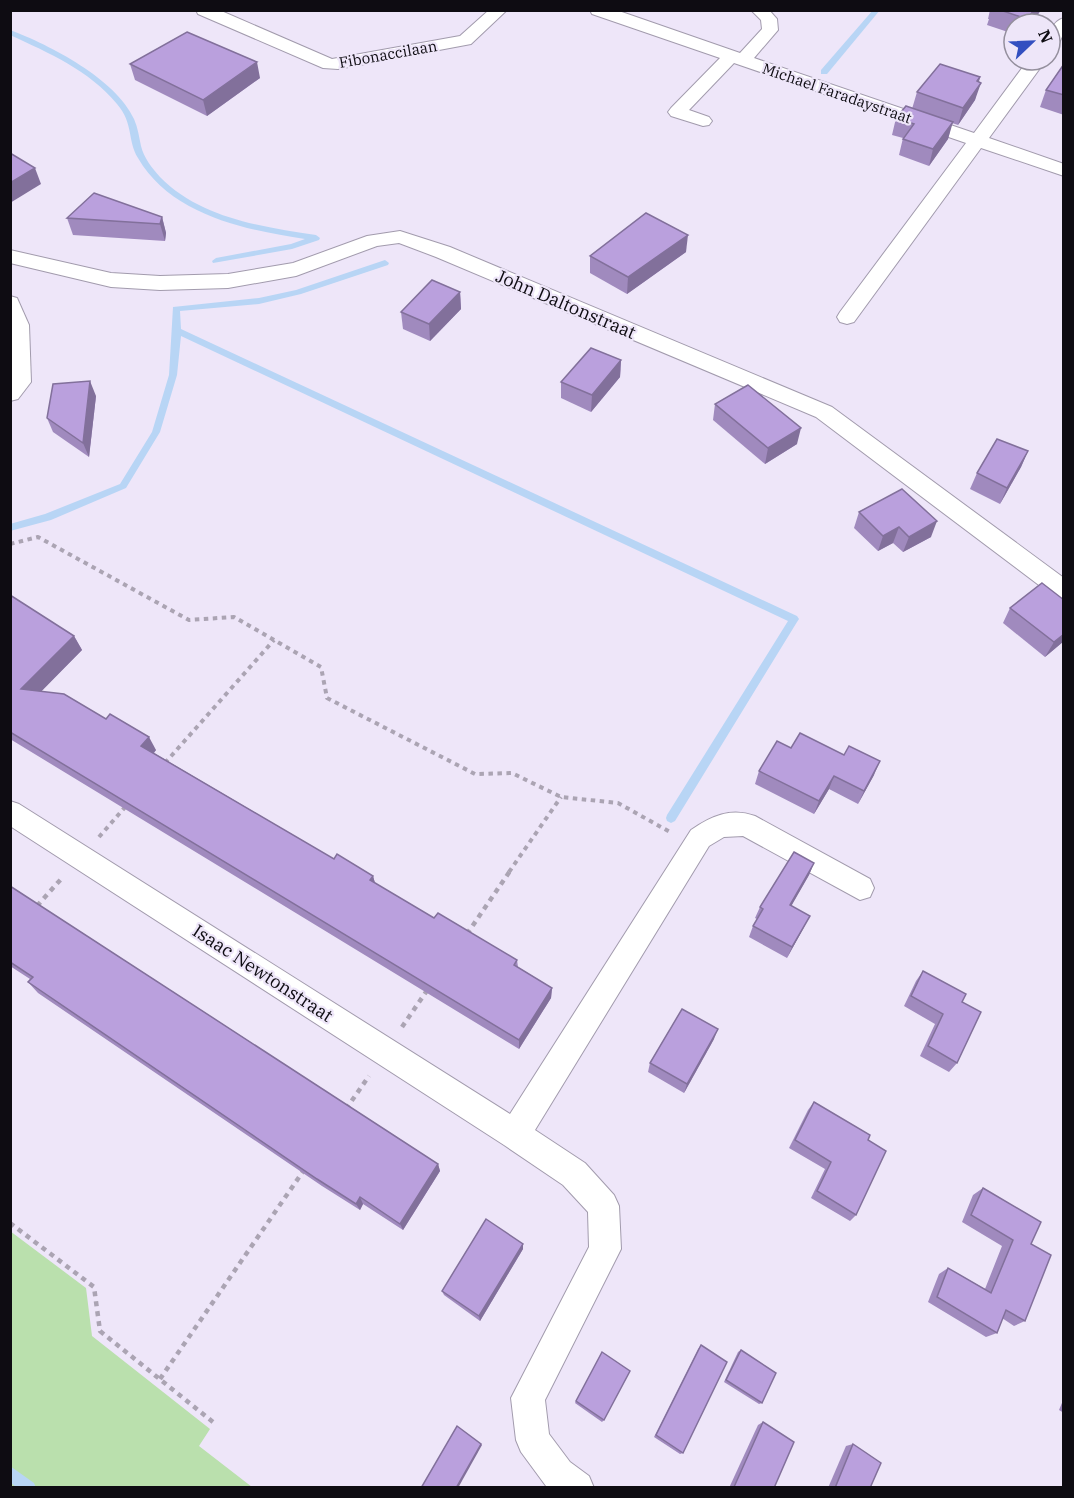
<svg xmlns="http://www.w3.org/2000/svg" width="1074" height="1498" viewBox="0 0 1074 1498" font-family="'IBM Plex Serif',serif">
	<rect width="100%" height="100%" fill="#eee6f9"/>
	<polygon fill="#bae0ad" points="10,1231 86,1288 92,1336 210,1429 199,1446 252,1487 11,1487"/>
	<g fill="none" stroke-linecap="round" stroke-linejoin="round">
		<g fill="#b8d5f5" fill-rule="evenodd">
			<polygon points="873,10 880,10 827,74 821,74 821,70"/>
			<path d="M10,30C50,45 116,79 134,119C138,128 139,137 141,146C144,158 152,168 160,177C200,218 262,227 316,235L320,238L319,240L292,249L213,263L212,261L216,258L291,244L305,239C245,230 171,215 138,158C127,140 134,124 117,104C89,70 49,53 10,35Z"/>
			<polygon points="385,260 389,263 388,265 301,294 259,304 180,311 181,329 797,616 799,619 797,622 675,821 671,823 667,821 666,818 667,815 788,621 181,336 177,375 160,432 126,488 51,520 10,531 10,524 45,514 120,484 152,432 169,375 173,307 259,298 296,290"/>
			<polygon points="10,1466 34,1483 36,1488 17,1488 10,1482"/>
		</g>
		<g stroke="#a29bad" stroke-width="2">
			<g id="minor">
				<polygon points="196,10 219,10 332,59 460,36 489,10 507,10 471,44 338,69 323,68 198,14"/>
				<polygon points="590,10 616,10 740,53 762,29 761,20 751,10 769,10 777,19 778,30 754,58 974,133 1028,60 1046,60 989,138 1064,164 1064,176 981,148 854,322 847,324 840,322 837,317 840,312 966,143 734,63 689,110 709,117 712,121 709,125 703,126 671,116 668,112 671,108 720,58 592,14"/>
				<path d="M1064,18C1064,30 1064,44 1050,47C1050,35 1050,22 1064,18Z"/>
				<polygon points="400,231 450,247 832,407 1064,578 1064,600 1056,598 816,417 436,257 399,243 377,246 296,276 228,288 160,290 111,287 10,263 10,250 111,273 160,276 228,274 293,263 367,236"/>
				<polygon points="10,296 17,298 29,325 31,382 18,399 10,401"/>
				<path d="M10,801L19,804L510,1114L691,830C711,816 731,807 755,816L870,879L874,888L870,897L860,900L743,836L724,837L709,846L535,1130L585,1163L614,1195L619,1206L621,1249L545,1400L549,1434L570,1462L589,1476L594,1488L546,1486L521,1452L516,1440L511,1398L589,1247L588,1212L563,1185L504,1145L10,826Z"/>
			</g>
		</g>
		<g stroke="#aba4b3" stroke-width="4" stroke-dasharray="4.5 4.5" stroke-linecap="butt">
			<polyline points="10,544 38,537 189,620 234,617 321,667 327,698 475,774 512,773 561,797 618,803 670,832"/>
			<polyline points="165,763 274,640"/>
			<polyline points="99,837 126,806"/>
			<polyline points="509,872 561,797"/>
		</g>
		<g stroke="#aba4b3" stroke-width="4.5" stroke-dasharray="5 5" stroke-linecap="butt">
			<polyline points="37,906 62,878"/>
			<polyline points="467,934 510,871"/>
			<polyline points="402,1027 428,989"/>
			<polyline points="346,1109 369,1076"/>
			<polyline points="10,1223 94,1287 100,1331 213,1422"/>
			<polyline points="160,1379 304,1170"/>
		</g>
		<use href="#minor" fill="#fff" fill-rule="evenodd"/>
	</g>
	<g fill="#a08abe">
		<polygon points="990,10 1041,10 1031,24 1014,24 1014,34 987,25 989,19 988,19"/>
		<polygon points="130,64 260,78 207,116 135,80"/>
		<polygon points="1064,64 1064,115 1040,107 1046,90"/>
		<polygon points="980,77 975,100 958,125 952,123 948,139 929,166 899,155 903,138 892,135 896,118 912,109 917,92"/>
		<polygon points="162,217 166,233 165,241 73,235 67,218"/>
		<polygon points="686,252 627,294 590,273 590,256"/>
		<polygon points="460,292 461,309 430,341 403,329 401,312"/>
		<polygon points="621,360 620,377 591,412 561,398 561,382"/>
		<polygon points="96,396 89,457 53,432 47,418"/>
		<polygon points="715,404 797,444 765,464 713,420"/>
		<polygon points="1028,451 1021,467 1000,504 970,489 977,473"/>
		<polygon points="859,512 931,537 903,552 893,543 878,551 854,528"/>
		<polygon points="10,595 74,636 82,650 41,691 156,750 154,753 334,859 373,876 375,883 434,918 517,960 518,967 552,988 551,998 519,1049 10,739"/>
		<polygon points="1010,608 1064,641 1045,657 1003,623"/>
		<polygon points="791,748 874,775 858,804 829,789 814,814 755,784 759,771"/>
		<polygon points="814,863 809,875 791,906 804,927 787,958 749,937 753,926 757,919 755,918 760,907"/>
		<polygon points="10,886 438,1164 440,1171 403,1230 363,1204 360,1210 322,1186 38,993 28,982 30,979 10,966"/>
		<polygon points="923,971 962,1002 957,1063 949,1072 920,1056 935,1024 904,1006 916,981"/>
		<polygon points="714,1039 684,1093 648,1072 650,1063"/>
		<polygon points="814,1102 868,1140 856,1215 850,1221 811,1198 825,1169 789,1148 808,1110"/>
		<polygon points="983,1188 1031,1244 1025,1321 1014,1326 1002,1318 997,1333 986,1337 928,1302 939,1274 948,1268 985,1289 1002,1246 962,1222 973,1195"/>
		<polygon points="523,1244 523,1249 480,1321 444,1295 442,1291"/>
		<polygon points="701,1345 683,1453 680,1454 654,1437 698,1349"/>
		<polygon points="741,1350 762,1403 759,1404 724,1382 738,1352"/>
		<polygon points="1064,1398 1064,1413 1059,1410"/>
		<polygon points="576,1401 604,1420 602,1422 575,1403"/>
		<polygon points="763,1422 774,1488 729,1488 758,1425"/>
		<polygon points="853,1444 870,1488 828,1488 846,1446"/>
	</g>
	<g fill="#82709b">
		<polygon points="1034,10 1041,10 1031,24 1026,24 1027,19"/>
		<polygon points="257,62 260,78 207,116 203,100"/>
		<polygon points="980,77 977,88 981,83 975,100 958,125 963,108"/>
		<polygon points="953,122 948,139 929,166 933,149"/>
		<polygon points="35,168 41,184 10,203 10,183"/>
		<polygon points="162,217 166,233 165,241 160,224"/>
		<polygon points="688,235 686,252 627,294 628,277"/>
		<polygon points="460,292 461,309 430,341 429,324"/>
		<polygon points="621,360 620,377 591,412 592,395"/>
		<polygon points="90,381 96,396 89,457 83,443"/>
		<polygon points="801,428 797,444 765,464 768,448"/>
		<polygon points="1028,451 1021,467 1000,504 1007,488"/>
		<polygon points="937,521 931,537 903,552 909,537"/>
		<polygon points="899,527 893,543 878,551 883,536"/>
		<polygon points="1064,634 1064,641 1045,657 1054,642"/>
		<polygon points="74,636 82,650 30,703 21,689"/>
		<polygon points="149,737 156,750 148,759 141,746"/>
		<polygon points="880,761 874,775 858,804 864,791"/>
		<polygon points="834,776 829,789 814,814 819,801"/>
		<polygon points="814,863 809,875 785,917 790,905"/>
		<polygon points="373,876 376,887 370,880"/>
		<polygon points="810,916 804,927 787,958 792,947"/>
		<polygon points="552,988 551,998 519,1049 519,1040"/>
		<polygon points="718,1029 714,1039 684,1093 687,1084"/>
		<polygon points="438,1164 440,1171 403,1230 400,1224"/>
		<polygon points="360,1197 363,1204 360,1210 356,1204"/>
		<polygon points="523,1244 523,1249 480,1321 479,1316"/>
		<polygon points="481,1444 482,1445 458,1488 456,1488"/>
	</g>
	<g fill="#baa0dd" stroke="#82709b" stroke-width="1.5">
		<polygon points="1000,10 1034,10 1027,19"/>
		<polygon points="187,32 257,62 203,100 130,64"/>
		<polygon points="940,64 980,77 977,81 981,83 963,108 917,92"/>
		<polygon points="1064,64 1064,95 1046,90"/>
		<polygon points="906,106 953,122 933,149 903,139 914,124 896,118"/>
		<polygon points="10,153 35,168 10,183"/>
		<polygon points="94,193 162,217 160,224 67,218"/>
		<polygon points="646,213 688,235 628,277 590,256"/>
		<polygon points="432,280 460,292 429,324 401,312"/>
		<polygon points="591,348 621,360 592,395 561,382"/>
		<polygon points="90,381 83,443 47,418 53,384"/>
		<polygon points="748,385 801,428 768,448 715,404"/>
		<polygon points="997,439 1028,451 1007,488 977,473"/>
		<polygon points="902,489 937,521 909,537 899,527 883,536 859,512"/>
		<polygon points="1042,583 1064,600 1064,634 1054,642 1010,608"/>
		<polygon points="10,595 74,636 21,689 64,694 106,719 110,714 149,737 141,746 334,859 337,854 373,876 370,880 434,918 438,913 517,960 514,965 552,988 519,1040 10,732"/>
		<polygon points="800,733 844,755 849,746 880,761 864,791 834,776 819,801 759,771 777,741 791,748"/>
		<polygon points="794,852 814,863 790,905 810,916 792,947 753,926 763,909 760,907"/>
		<polygon points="10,886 438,1164 400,1224 360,1197 356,1204 317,1179 28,982 33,977 10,962"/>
		<polygon points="923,971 966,994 962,1002 981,1012 957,1063 928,1046 943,1014 911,996"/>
		<polygon points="682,1009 718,1029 687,1084 650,1063"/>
		<polygon points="814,1102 870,1135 868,1140 886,1151 856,1215 817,1191 831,1162 795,1140"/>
		<polygon points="983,1188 1041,1222 1031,1244 1051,1255 1025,1321 1006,1310 997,1333 937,1297 948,1268 991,1293 1013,1240 971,1215"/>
		<polygon points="486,1219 523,1244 479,1316 442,1291"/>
		<polygon points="701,1345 727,1362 683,1453 656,1435"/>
		<polygon points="741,1350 776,1373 762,1403 726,1380"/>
		<polygon points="602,1352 630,1371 604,1420 576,1401"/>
		<polygon points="763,1422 794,1442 774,1488 735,1488 734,1487"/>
		<polygon points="457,1426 481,1444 456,1488 421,1488"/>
		<polygon points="853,1444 881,1463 870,1488 835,1488"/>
	</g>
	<g text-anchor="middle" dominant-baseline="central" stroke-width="4.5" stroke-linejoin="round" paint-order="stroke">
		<g font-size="15" fill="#0e0c12" stroke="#eee6f9">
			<text transform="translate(388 54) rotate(-10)">Fibonaccilaan</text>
			<text transform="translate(837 93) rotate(19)">Michael Faradaystraat</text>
		</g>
		<g font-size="18" fill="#0e0c12" stroke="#eee6f9">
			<text transform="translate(566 304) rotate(23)">John Daltonstraat</text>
			<text transform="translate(263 973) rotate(33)">Isaac Newtonstraat</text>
		</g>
	</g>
	<rect width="1074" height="1498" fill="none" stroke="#0e0c12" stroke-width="24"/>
	<g transform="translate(1032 42) rotate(67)"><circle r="28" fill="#eee6f9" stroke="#948f9d" stroke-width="1.5"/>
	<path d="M0-4.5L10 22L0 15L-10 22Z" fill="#334fc0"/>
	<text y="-9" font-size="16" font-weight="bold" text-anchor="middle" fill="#0e0c12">N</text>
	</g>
</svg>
